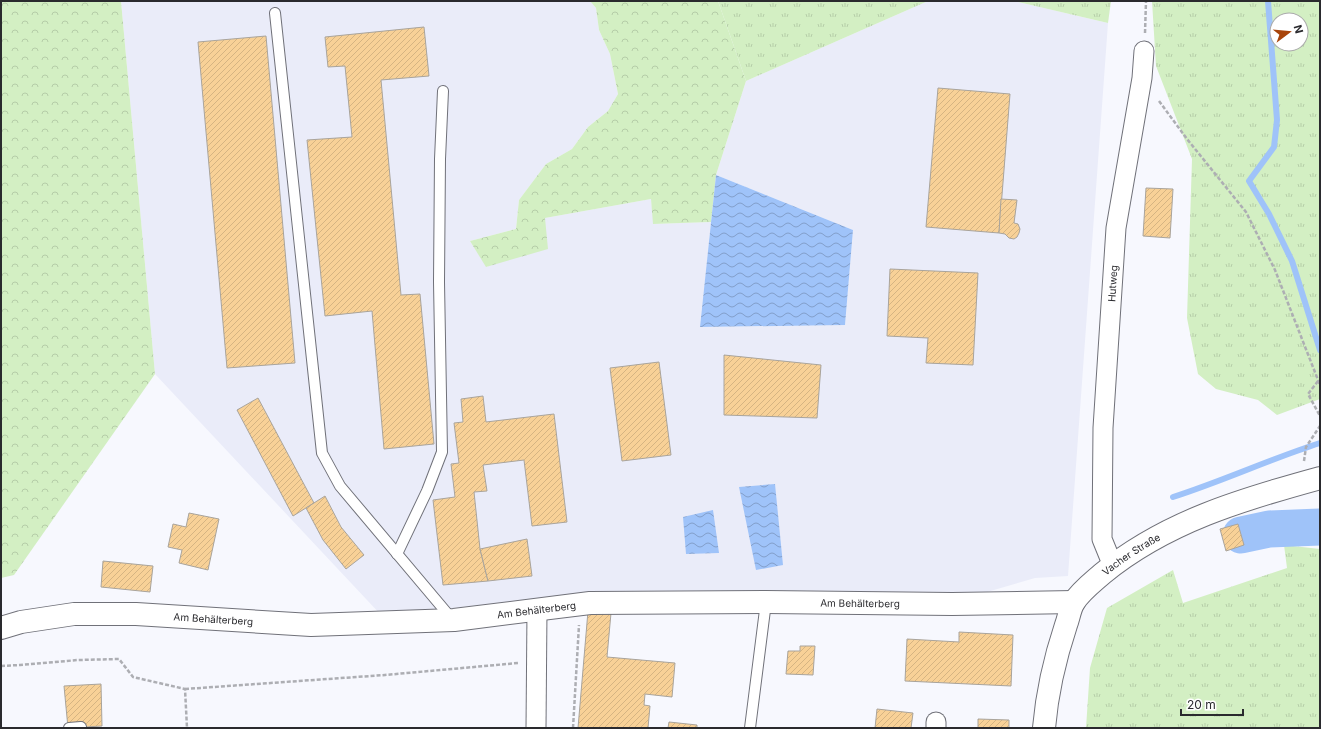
<svg xmlns="http://www.w3.org/2000/svg" width="1321" height="729" viewBox="0 0 1321 729" font-family="Inter,sans-serif">
	<defs>
		<pattern id="grass-tufts" width="24" height="20" patternUnits="userSpaceOnUse"><rect width="24" height="20" fill="#d3efc3"/><path d="M3 7l-1-3M5 7V3M7 7l1-3M15 17l-1-3M17 17v-4M19 17l1-3" fill="none" stroke="#b5cda8"/></pattern>
		<pattern id="forest-crowns" width="20" height="18" patternUnits="userSpaceOnUse"><rect width="20" height="18" fill="#d3efc3"/><path d="M2 6a3 3 0 1 1 6 0M12 15a3 3 0 1 1 6 0" fill="none" stroke="#b5cda8"/></pattern>
		<pattern id="water-waves" width="16" height="10" patternUnits="userSpaceOnUse"><rect width="16" height="10" fill="#9fc3f9"/><path d="M0 5q4-4 8 0t8 0" fill="none" stroke="#829fca"/></pattern>
		<pattern id="building-hatch" width="6" height="6" patternUnits="userSpaceOnUse"><rect width="6" height="6" fill="#f8d197"/><path d="M-1 1l2-2M0 6l6-6M5 7l2-2" fill="none" stroke="#d5b482"/></pattern>
	</defs>
	<rect width="100%" height="100%" fill="#f7f8fe"/>
	<polygon fill="#eaecf9" points="121,1 590,1 596,8 599,30 610,54 618,94 608,111 588,127 572,149 546,164 519,200 516,229 470,241 487,267 545,218 651,199 654,224 711,222 700,327 845,325 853,230 716,175 746,81 928,1 1014,1 1108,23 1068,576 1035,578 987,592 936,596 585,593 382,616 155,374"/>
	<g fill="url(#grass-tufts)" fill-rule="evenodd">
		<polygon points="718,1 928,1 746,81"/>
		<polygon points="1014,1 1111,1 1108,23"/>
		<path d="M1152,1H1320V399L1277,415L1258,400L1216,389L1198,374L1187,318L1192,159L1156,66ZM1277,20H1301V44H1277Z"/>
		<polygon points="1284,545 1320,549 1320,728 1086,728 1090,668 1107,608 1173,570 1183,603 1287,568"/>
	</g>
	<g fill="url(#forest-crowns)">
		<polygon points="1,1 121,1 155,374 14,575 1,578"/>
		<polygon points="590,1 718,1 746,81 716,175 711,222 653,224 651,199 545,218 548,249 486,267 470,241 516,229 519,200 546,164 572,149 588,127 608,111 618,94 610,54 599,30 596,8"/>
	</g>
	<g fill="url(#water-waves)">
		<polygon points="716,175 853,230 845,325 700,327"/>
		<polygon points="775,484 783,565 756,570 739,487"/>
		<polygon points="713,510 719,553 686,554 683,517"/>
	</g>
	<g fill="none" stroke-linecap="round" stroke-linejoin="round">
		<g stroke="#9fc3f9" stroke-width="6">
			<polyline points="1268,1 1277,120 1274,147 1249,181 1269,214 1292,261 1320,350"/>
			<path d="M1173,497C1223,481 1270,459 1320,443"/>
		</g>
		<polyline stroke="#9fc3f9" stroke-width="37" points="1241,535 1269,529 1320,527"/>
	</g>
	<g fill="url(#building-hatch)" stroke="#a9a49c">
		<polygon points="424,27 429,76 381,80 401,295 420,294 434,444 384,449 372,311 325,316 307,140 352,137 345,66 328,67 325,37"/>
		<polygon points="266,36 295,363 227,368 198,42"/>
		<polygon points="938,88 1010,94 999,233 926,227"/>
		<polygon points="1146,188 1173,189 1170,238 1143,236"/>
		<polygon points="1001,199 1017,200 1014,223 1018,224 1020,229 1019,233 1017,237 1014,239 1009,238 1005,234 999,233"/>
		<polygon points="890,269 978,273 973,365 926,363 928,338 887,336"/>
		<polygon points="724,355 821,365 817,418 724,415"/>
		<polygon points="659,362 671,455 622,461 610,368"/>
		<polygon points="483,396 486,422 554,414 567,522 532,526 524,460 483,465 487,491 474,492 480,549 488,581 443,585 433,500 455,497 451,464 459,463 454,423 463,422 461,399"/>
		<polygon points="258,398 314,503 293,516 237,410"/>
		<polygon points="325,496 341,527 364,555 346,569 323,540 306,508"/>
		<polygon points="189,513 219,519 208,570 179,563 182,550 168,547 173,524 186,527"/>
		<polygon points="1238,524 1244,545 1226,551 1220,529"/>
		<polygon points="527,539 532,576 488,581 480,549"/>
		<polygon points="103,561 153,566 150,592 101,587"/>
		<polygon points="588,611 611,613 607,657 675,663 672,697 645,694 644,705 650,706 648,728 578,728"/>
		<polygon points="959,632 1013,635 1011,686 905,681 907,639 959,642"/>
		<polygon points="800,646 815,646 813,675 786,674 788,651 800,651"/>
		<polygon points="101,684 102,726 68,728 64,686"/>
		<polygon points="877,709 913,713 911,728 875,728"/>
		<polygon points="978,719 1009,720 1009,728 978,728"/>
		<polygon points="669,722 697,725 697,728 668,728"/>
	</g>
	<g fill="none" stroke-linecap="round" stroke-linejoin="round">
		<g stroke="#707179" stroke-width="12">
			<g id="service">
				<polyline points="275,13 322,453 340,486 452,619"/>
				<polyline points="397,554 427,491 442,452 439,282 440,159 443,91"/>
				<polyline points="69,728 81,727"/>
				<polyline points="750,728 766,602"/>
			</g>
		</g>
		<g stroke="#707179" stroke-width="21">
			<g id="minor">
				<path id="s1" d="M1113,566L1102,539L1103,428L1116,228L1142,78L1144,51"/>
				<polyline points="536,728 537,610"/>
				<polyline points="936,728 936,722"/>
			</g>
		</g>
		<g stroke="#707179" stroke-width="24">
			<g id="tertiary">
				<path id="s2" d="M1,628L21,622L74,614H136L311,625L454,620L590,603L766,602L952,604L1074,602"/>
			</g>
		</g>
		<g stroke="#707179" stroke-width="24">
			<g id="secondary">
				<path id="s3" d="M1044,728C1047,693 1055,658 1066,625C1069,617 1070,608 1074,602C1081,591 1093,582 1102,574C1165,522 1243,499 1320,478"/>
			</g>
		</g>
		<g stroke="#adaeb3" stroke-width="2.5" stroke-dasharray="4 2" stroke-linecap="butt">
			<polyline points="1145,33 1146,1"/>
			<polyline points="1159,101 1187,139 1246,212 1275,270 1320,385"/>
			<polyline points="1318,381 1308,394 1320,416"/>
			<polyline points="1304,461 1306,447 1320,426"/>
			<polyline points="1,666 20,665 78,660 119,659 133,677 185,689 187,728"/>
			<polyline points="185,689 385,675 518,663"/>
			<polyline points="573,728 579,625"/>
		</g>
		<use href="#service" stroke="#fff" stroke-width="10"/>
		<use href="#minor" stroke="#fff" stroke-width="19"/>
		<use href="#tertiary" stroke="#fff" stroke-width="22"/>
		<use href="#secondary" stroke="#fff" stroke-width="22"/>
	</g>
	<g text-anchor="middle" dominant-baseline="central" stroke-width="3" stroke-linejoin="round" paint-order="stroke">
		<g font-size="10" fill="#2a2a2e" stroke="#fff">
			<text stroke="none"><textPath href="#s1" startOffset="285">Hutweg</textPath></text>
			<text stroke="none"><textPath href="#s3" startOffset="205">Vacher Straße</textPath></text>
			<text stroke="none"><textPath href="#s2" startOffset="862">Am Behälterberg</textPath></text>
			<text stroke="none"><textPath href="#s2" startOffset="538">Am Behälterberg</textPath></text>
			<text stroke="none"><textPath href="#s2" startOffset="214">Am Behälterberg</textPath></text>
		</g>
	</g>
	<rect width="1321" height="729" fill="none" stroke="#2a2a2e" stroke-width="4"/>
	<g transform="translate(1289 32) rotate(74)"><circle r="19" fill="#ffffff" stroke="#aaaaab"/>
	<path d="M0-3L7 15L0 10L-7 15Z" fill="#a8450b"/>
	<text y="-6" font-size="11" font-weight="bold" text-anchor="middle" fill="#2a2a2e">N</text>
	</g>
	<path d="M1181 709v6h62v-6" fill="none" stroke="#2a2a2e" stroke-width="2"/>
	<text x="1187" y="709" font-size="12" fill="#2a2a2e" stroke="#ffffff" stroke-width="3" paint-order="stroke">20 m</text>
</svg>
